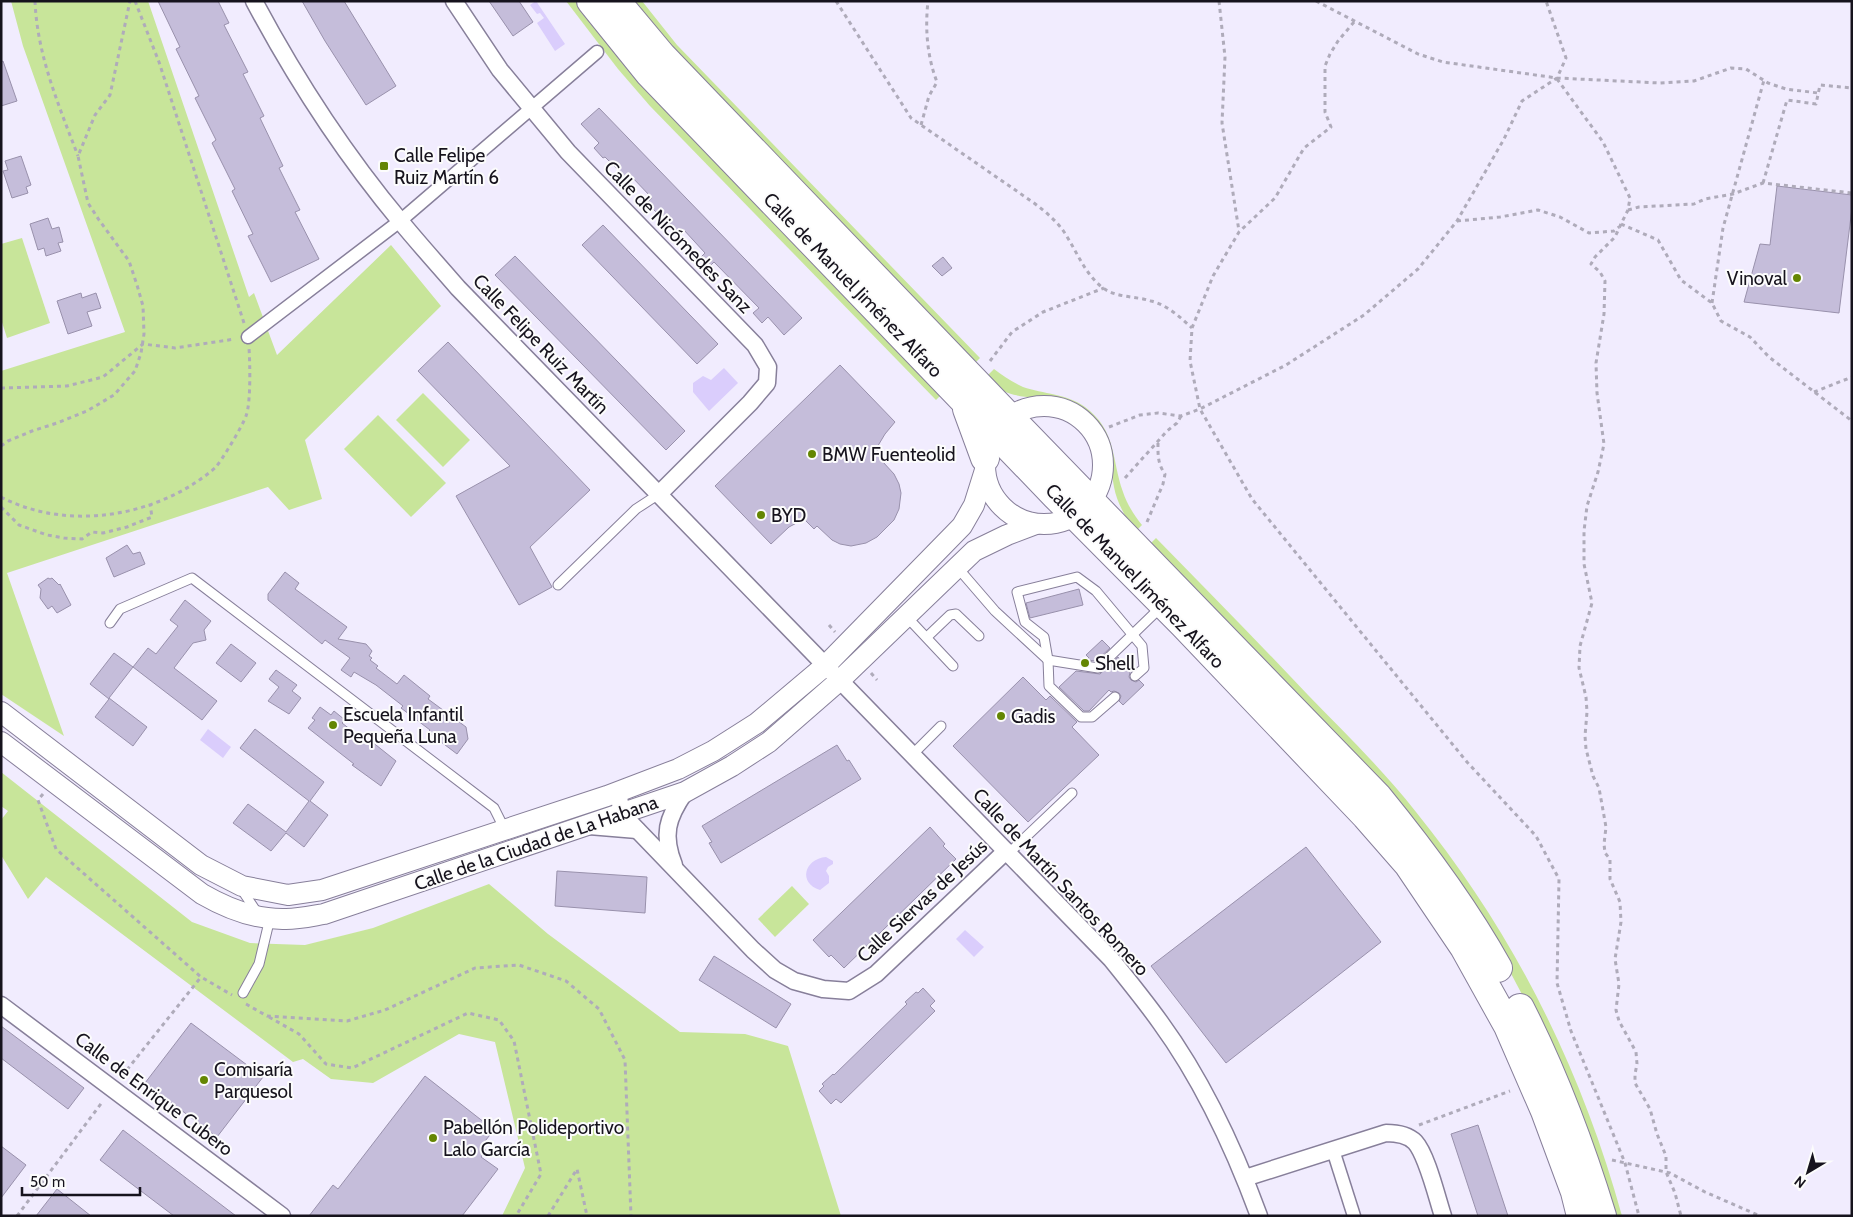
<svg xmlns="http://www.w3.org/2000/svg" width="1853" height="1217" viewBox="0 0 1853 1217" font-family="Cabin,sans-serif">
	<rect width="100%" height="100%" fill="#f1ecfe"/>
	<g fill="#c8e59a">
		<polygon points="11,1 148,1 249,297 254,293 277,355 391,245 441,306 305,440 322,499 289,510 268,487 7,573 64,736 1,694 1,371 125,332 23,46"/>
		<polygon points="566,1 581,1 944,392 936,400 650,106 618,69"/>
		<polygon points="627,1 642,1 677,45 980,358 972,366"/>
		<polygon points="22,238 50,323 7,338 1,319 1,244"/>
		<path d="M994,369C1003,376 1012,382 1023,387C1043,394 1068,394 1085,407C1117,431 1111,458 1123,492C1127,504 1134,515 1142,525L1135,532C1126,518 1117,503 1114,487C1112,478 1112,469 1112,460C1112,443 1100,425 1087,414C1054,386 1018,411 985,378Z"/>
		<polygon points="423,393 470,440 443,467 396,420"/>
		<polygon points="378,415 446,483 411,517 344,449"/>
		<path d="M1156,538C1207,590 1258,642 1308,695C1345,733 1383,770 1416,812C1513,932 1581,1067 1622,1216H1611L1535,1019L1507,966L1148,546Z"/>
		<polygon points="1,772 192,922 250,943 305,945 373,928 489,884 548,934 680,1032 745,1034 788,1046 841,1216 502,1216 525,1168 495,1042 459,1034 373,1083 331,1079 303,1059 293,1062 46,877 28,899 1,855 1,820 8,811 1,806"/>
		<polygon points="792,886 809,904 775,937 758,919"/>
	</g>
	<g fill="#dacdfc">
		<polygon points="536,1 565,44 555,51 537,23 544,18 540,13 537,14 530,5"/>
		<polygon points="724,368 738,383 709,411 693,392 693,383 703,376 711,380"/>
		<polygon points="208,729 231,747 223,758 200,740"/>
		<path d="M826,857L833,861V864L828,867L826,871L829,876V883L820,890C798,883 804,859 826,857Z"/>
		<polygon points="965,930 984,947 974,957 956,939"/>
	</g>
	<g fill="#c5bdda" stroke="#9991ac">
		<polygon points="158,1 218,1 229,23 224,25 248,72 243,74 264,116 260,118 283,166 279,168 300,210 295,212 319,259 271,282 248,236 253,234 232,191 235,189 212,143 216,140 195,98 199,96 176,49 180,47"/>
		<polygon points="302,1 344,1 396,86 366,105 325,41"/>
		<polygon points="489,1 519,1 533,22 513,36"/>
		<polygon points="3,61 17,101 1,106 1,62"/>
		<polygon points="599,108 802,318 784,335 768,317 762,323 753,313 759,308 714,262 709,267 700,258 705,253 683,229 679,233 657,211 656,212 647,203 652,198 630,175 626,178 605,157 603,158 594,148 599,143 581,124"/>
		<polygon points="21,156 31,185 26,187 28,193 12,198 3,171 8,170 5,161"/>
		<polygon points="1777,186 1852,195 1852,208 1839,313 1744,302 1760,244 1770,245"/>
		<polygon points="48,218 52,229 59,227 63,242 58,243 61,251 46,256 44,248 38,250 30,224"/>
		<polygon points="603,225 718,344 697,364 582,245"/>
		<polygon points="515,256 685,431 666,450 495,275"/>
		<polygon points="943,257 952,268 942,276 932,266"/>
		<polygon points="81,293 82,298 96,293 101,308 87,312 92,326 68,334 57,301"/>
		<polygon points="448,342 590,490 530,547 552,587 519,605 456,496 510,466 418,371"/>
		<polygon points="840,365 895,422 885,434 876,449 886,459 883,462 894,474 899,484 901,493 899,509 894,520 877,537 866,543 851,546 840,544 832,540 817,526 814,529 804,519 789,527 771,544 715,486"/>
		<polygon points="127,545 133,554 140,552 145,564 114,577 106,558"/>
		<polygon points="285,572 299,583 295,589 347,627 338,639 366,644 372,651 369,656 372,658 370,660 378,666 376,668 397,684 404,675 430,696 428,699 466,727 468,739 457,754 428,732 430,730 401,708 403,706 376,685 354,672 351,677 341,670 350,658 325,640 322,644 268,600 268,594"/>
		<polygon points="48,578 50,579 52,578 59,585 60,584 71,605 57,613 52,606 48,609 40,598 41,589 38,585"/>
		<polygon points="1079,589 1083,605 1030,618 1026,603"/>
		<polygon points="185,600 211,621 204,630 206,640 193,643 174,668 217,701 202,720 133,667 109,698 147,727 133,746 95,717 109,699 90,684 114,653 133,667 148,648 156,654 178,626 170,620"/>
		<polygon points="1102,640 1110,648 1096,661 1087,660 1089,658 1086,655"/>
		<polygon points="231,644 256,663 241,682 216,663"/>
		<polygon points="1118,657 1130,672 1129,677 1131,680 1136,682 1139,680 1144,685 1123,705 1119,701 1121,696 1119,693 1114,691 1111,692 1109,690 1089,711 1084,711 1059,687 1076,671 1100,674"/>
		<polygon points="276,670 297,685 292,691 301,698 289,714 268,701 279,687 269,679"/>
		<polygon points="1023,677 1046,700 1050,696 1077,722 1072,727 1099,755 1028,822 953,746"/>
		<polygon points="320,707 331,715 334,711 345,720 342,723 369,744 371,741 396,761 381,786 352,765 354,764 308,728 315,720 312,718"/>
		<polygon points="255,729 324,782 310,801 328,815 304,847 286,833 271,851 233,823 248,804 286,832 309,801 240,748"/>
		<polygon points="837,745 847,761 849,760 861,779 721,863 709,843 712,842 702,826"/>
		<polygon points="930,827 945,844 943,846 956,859 844,968 831,955 829,957 813,940"/>
		<polygon points="1306,847 1381,942 1226,1063 1151,966"/>
		<polygon points="557,871 647,877 645,913 555,906"/>
		<polygon points="714,956 791,1004 776,1028 699,980"/>
		<polygon points="923,988 935,1001 930,1006 935,1011 841,1103 836,1099 831,1104 819,1091 824,1086 822,1084 833,1074 834,1075 907,1004 905,1002 916,992 918,993"/>
		<polygon points="191,1023 263,1077 217,1137 145,1083"/>
		<polygon points="1,1026 84,1088 68,1109 1,1058"/>
		<polygon points="425,1076 494,1130 481,1146 486,1150 481,1157 498,1169 462,1216 309,1216 333,1185 338,1189"/>
		<polygon points="1478,1125 1508,1216 1478,1216 1451,1134"/>
		<polygon points="123,1130 236,1216 174,1216 100,1160"/>
		<polygon points="1,1146 26,1165 1,1198"/>
		<polygon points="57,1189 91,1216 36,1216"/>
	</g>
	<g fill="none" stroke-linecap="round" stroke-linejoin="round">
		<g stroke="#877f9a" stroke-width="11">
			<g id="service">
				<polyline points="957,567 995,611 1048,660 1098,668 1162,606"/>
				<polyline points="558,585 636,509 659,494"/>
				<polyline points="906,616 953,666"/>
				<polyline points="110,623 120,609 192,578 494,808 505,830"/>
				<polyline points="927,637 950,615 956,614 979,636"/>
				<polyline points="1115,697 1092,717 1081,717 1049,686 1048,660 1044,637 1025,622 1017,592 1077,577 1096,591 1142,646 1144,668 1135,676"/>
				<polyline points="912,755 941,726"/>
				<polyline points="1009,853 1072,793"/>
				<polyline points="240,887 258,914"/>
				<polyline points="243,993 259,964 270,918"/>
			</g>
		</g>
		<g stroke="#877f9a" stroke-width="15">
			<g id="pedestrian">
				<polyline points="248,337 400,221 597,52"/>
				<polyline points="1333,1150 1354,1216"/>
			</g>
		</g>
		<g stroke="#877f9a" stroke-width="19">
			<g id="minor">
				<path d="M254,1C295,78 345,155 401,222C419,244 439,266 458,288L1111,959C1128,980 1145,1001 1160,1022C1203,1081 1234,1148 1259,1216"/>
				<polyline points="454,1 500,70 568,152 755,345 768,367 767,383 750,403 659,494"/>
				<polyline points="618,792 622,814 753,950 775,970 794,981 823,989 849,991 876,974 1006,851"/>
				<polyline points="589,826 637,830"/>
				<path d="M674,865C662,835 667,818 685,792"/>
				<polyline points="1,1005 282,1216"/>
				<path d="M1245,1178L1386,1133C1396,1133 1408,1135 1415,1142C1427,1155 1437,1198 1443,1216"/>
			</g>
		</g>
		<g stroke="#877f9a" stroke-width="22">
			<g id="tertiary">
				<circle cx="1044" cy="465" r="59"/>
				<polyline points="1,712 201,865 242,886 288,895 322,890 607,796 678,769 713,751 757,723 826,665 962,526 974,505 985,470"/>
				<path d="M1,742L202,894C228,909 256,920 286,919C299,919 312,916 324,914L685,792L732,766L769,742L839,681L974,551L1007,535L1036,524"/>
			</g>
		</g>
		<g stroke="#877f9a" stroke-width="30">
			<g id="trunk">
				<polyline points="591,1 649,73 1056,496 1183,624 1366,816 1408,864 1464,947 1508,1026 1545,1111 1575,1192 1581,1216"/>
				<path d="M616,1L662,56L1009,417L1378,797C1423,852 1464,907 1498,968"/>
				<polyline points="967,409 985,458"/>
				<path d="M1520,1008C1554,1075 1580,1144 1602,1216"/>
			</g>
		</g>
		<g stroke="#afabba" stroke-width="3" stroke-dasharray="4 4" stroke-linecap="butt">
			<path d="M35,1C37,55 59,106 78,156"/>
			<polyline points="135,1 159,62 244,323"/>
			<path d="M836,1L911,118L1034,203C1047,213 1058,222 1066,235C1078,254 1085,274 1103,288C1117,298 1136,296 1151,301C1167,305 1180,317 1192,328"/>
			<polyline points="1219,1 1225,57 1222,123 1239,231"/>
			<polyline points="1316,1 1418,54 1443,62 1557,78 1660,83 1694,81 1731,68 1746,69 1768,83 1786,89 1818,93"/>
			<polyline points="1354,22 1338,41 1330,54 1325,66 1325,112 1331,127 1304,148 1275,198 1239,232 1213,276 1192,328 1190,361 1200,409 1252,499 1467,762 1536,836 1559,879 1557,983 1571,1031 1625,1163 1639,1216"/>
			<polyline points="1557,79 1603,142 1630,198 1628,210 1621,224 1658,240 1681,280 1712,303 1721,321 1750,337 1769,357 1852,421"/>
			<path d="M921,125L929,96L937,82C927,56 925,29 928,1"/>
			<polyline points="1763,183 1787,100 1816,104 1820,85 1852,88"/>
			<polyline points="1628,210 1639,207 1694,204 1705,199 1733,194 1763,183 1852,193"/>
			<polyline points="1457,221 1500,217 1538,210 1560,217 1589,233 1614,231 1619,227"/>
			<polyline points="1621,224 1615,237 1595,257 1591,264 1600,272 1605,281 1604,314 1596,363 1597,393 1604,444 1598,472 1587,506 1584,531 1584,564 1592,603 1580,646 1579,668 1586,697 1587,712 1585,736 1586,749 1593,776 1599,788 1606,827 1604,844 1605,853 1610,859 1610,879 1620,902 1621,922 1615,959 1619,984 1616,1010 1619,1021 1636,1052 1637,1064 1635,1074 1635,1083 1650,1109 1657,1134 1666,1156 1666,1172 1675,1193 1681,1216"/>
			<polyline points="1712,303 1723,228 1764,80"/>
			<polyline points="990,361 1012,332 1043,312 1104,288"/>
			<polyline points="1,388 67,386 103,377 143,344 175,348 235,339"/>
			<polyline points="1814,392 1852,377"/>
			<polyline points="1109,427 1140,415 1158,413 1181,416 1200,409 1286,365 1364,315 1418,269 1457,221 1504,139 1522,101 1557,78 1566,58 1546,1"/>
			<polyline points="1,446 8,441 32,431 57,423 87,411 114,395 135,371 141,353 144,334 143,306 137,285 129,261 99,220 88,203 78,156 95,115 110,95 130,1"/>
			<polyline points="1125,478 1167,431 1177,423 1181,416"/>
			<path d="M1,497C68,532 158,517 215,468C221,462 243,425 246,416C251,403 250,363 249,348"/>
			<polyline points="1,507 19,525 47,535 64,538 82,539 92,532 103,533 127,527 152,517 150,504"/>
			<path d="M1147,522L1163,484L1165,474C1157,463 1158,453 1158,440"/>
			<polyline points="829,625 835,632"/>
			<polyline points="871,673 877,680"/>
			<polyline points="43,794 38,800 56,849 201,977 232,995"/>
			<polyline points="246,1004 267,1016 347,1021 385,1010 475,968 519,965 566,981 599,1009 625,1060 631,1216"/>
			<polyline points="269,1017 299,1034 326,1064 352,1068 468,1013 499,1020 514,1041 541,1174 516,1216"/>
			<polyline points="122,1076 201,977"/>
			<polyline points="1419,1125 1510,1091"/>
			<polyline points="1612,1160 1670,1173 1705,1192 1760,1216"/>
			<polyline points="17,1216 103,1101"/>
			<polyline points="548,1216 577,1169 587,1216"/>
		</g>
		<use href="#service" stroke="#fff" stroke-width="9"/>
		<use href="#pedestrian" stroke="#fff" stroke-width="12"/>
		<use href="#minor" stroke="#fff" stroke-width="16"/>
		<use href="#tertiary" stroke="#fff" stroke-width="20"/>
		<use href="#trunk" stroke="#fff" stroke-width="28"/>
	</g>
	<g fill="#648602" stroke="#fcfcfc" stroke-width="2">
		<rect x="379" y="161" width="10" height="10" rx="2.5"/>
		<circle cx="1797" cy="278" r="5"/>
		<circle cx="812" cy="454" r="5"/>
		<circle cx="761" cy="515" r="5"/>
		<circle cx="1085" cy="663" r="5"/>
		<circle cx="1001" cy="716" r="5"/>
		<circle cx="333" cy="725" r="5"/>
		<circle cx="204" cy="1080" r="5"/>
		<circle cx="433" cy="1138" r="5"/>
	</g>
	<g text-anchor="middle" dominant-baseline="central" stroke-width="4" stroke-linejoin="round" paint-order="stroke">
		<g font-size="19" fill="#16131d" stroke="#fcfcfc" text-anchor="start">
			<text x="394" y="155">Calle Felipe<tspan x="394" dy="22">Ruiz Martín 6</tspan></text>
			<text x="1787" y="278" text-anchor="end">Vinoval</text>
			<text x="822" y="454">BMW Fuenteolid</text>
			<text x="771" y="515">BYD</text>
			<text x="1095" y="663">Shell</text>
			<text x="343" y="714">Escuela Infantil<tspan x="343" dy="22">Pequeña Luna</tspan></text>
			<text x="1011" y="716">Gadis</text>
			<text x="214" y="1069">Comisaría<tspan x="214" dy="22">Parquesol</tspan></text>
			<text x="443" y="1127">Pabellón Polideportivo<tspan x="443" dy="22">Lalo García</tspan></text>
		</g>
		<g font-size="19" fill="#16131d" stroke="#fcfcfc">
			<text transform="translate(678 237) rotate(46)">Calle de Nicómedes Sanz</text>
			<text transform="translate(853 285) rotate(46)">Calle de Manuel Jiménez Alfaro</text>
			<text transform="translate(541 344) rotate(46)">Calle Felipe Ruiz Martín</text>
			<text transform="translate(1135 576) rotate(46)">Calle de Manuel Jiménez Alfaro</text>
			<text transform="translate(536 843) rotate(-19)">Calle de la Ciudad de La Habana</text>
			<text transform="translate(1061 882) rotate(47)">Calle de Martín Santos Romero</text>
			<text transform="translate(922 901) rotate(-43)">Calle Siervas de Jesús</text>
			<text transform="translate(154 1094) rotate(37)">Calle de Enrique Cubero</text>
		</g>
	</g>
	<rect width="1853" height="1217" fill="none" stroke="#16131d" stroke-width="5"/>
	<g transform="translate(1808 1172) rotate(218)" stroke="#fcfcfc" stroke-width="4" paint-order="stroke">
	<path d="M0-4L9 19L0 12L-9 19Z" fill="#16131d"/>
	<text y="-8" font-size="14" font-weight="bold" text-anchor="middle" fill="#16131d">N</text>
	</g>
	<path d="M22 1187v8h118v-8" fill="none" stroke="#16131d" stroke-width="2.5"/>
	<text x="30" y="1187" font-size="15" fill="#16131d" stroke="#fcfcfc" stroke-width="4" paint-order="stroke">50 m</text>
</svg>
